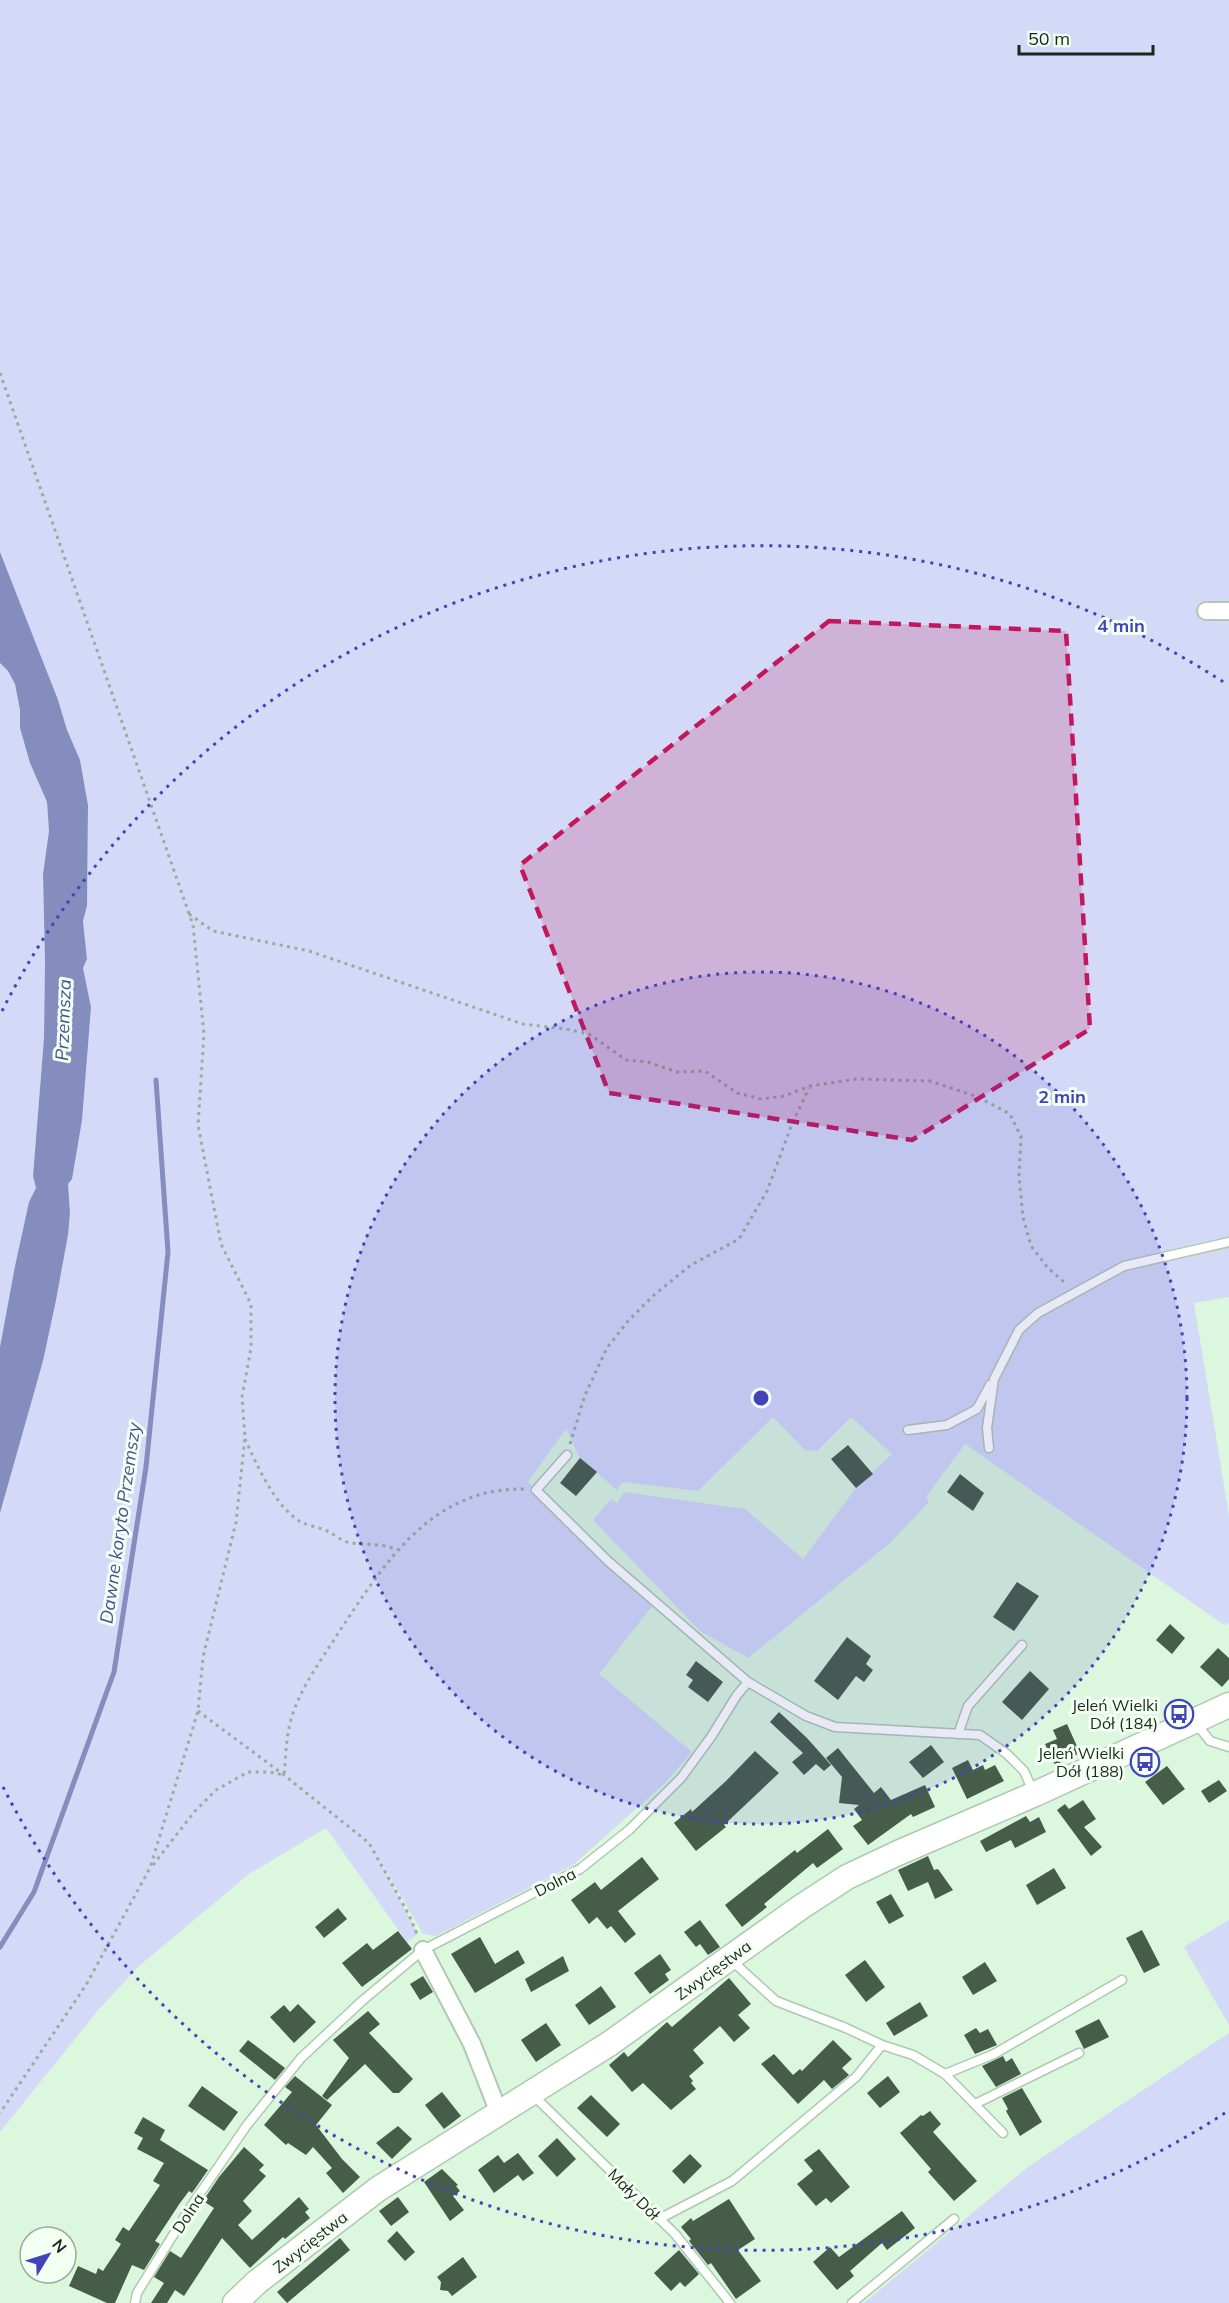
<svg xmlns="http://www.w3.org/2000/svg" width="1229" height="2303" viewBox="0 0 1229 2303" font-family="Mulish,sans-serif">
	<rect width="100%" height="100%" fill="#dbf7dd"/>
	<g fill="#d3d9f7">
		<polygon points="0,0 1229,0 1229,1297 1194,1303 1229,1516 1229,1623 1224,1625 965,1444 926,1497 929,1502 890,1543 748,1658 700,1631 593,1520 611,1499 617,1503 624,1492 745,1509 803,1559 856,1488 892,1454 851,1417 817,1451 805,1450 773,1417 698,1491 623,1482 617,1490 580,1458 566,1429 528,1482 653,1605 599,1674 692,1752 666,1782 573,1865 436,1936 423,1934 380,1860 418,1934 407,1942 326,1828 249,1874 139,1966 99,2009 0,2132 0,1513 43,1361 68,1235 70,1213 68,1184 78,1141 91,1007 83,968 87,959 83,921 87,905 88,805 80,760 67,730 57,699 0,552"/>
		<polygon points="0,663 8,671 15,684 20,710 20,728 30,763 47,802 49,831 43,874 45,962 44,1038 33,1176 36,1188 29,1202 15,1266 0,1347"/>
		<polygon points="1229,1920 1229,2025 1184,1947"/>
		<polygon points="1229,2033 1229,2303 864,2303 1028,2167"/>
	</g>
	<polygon fill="#848dbe" points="0,552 58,700 67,730 80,760 88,805 87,906 83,921 87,959 83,968 91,1007 82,1120 72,1179 68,1184 70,1213 68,1235 56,1300 43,1361 0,1513 0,1347 15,1266 29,1202 36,1188 33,1176 44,1038 45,962 43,874 49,831 47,802 30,763 20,728 20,710 15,684 8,671 0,663"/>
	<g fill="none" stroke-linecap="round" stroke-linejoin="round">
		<polyline stroke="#848dbe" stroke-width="5" points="0,1947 34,1892 114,1672 146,1467 168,1252 156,1080"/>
	</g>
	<g fill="#465e49">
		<polygon points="848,1445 873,1474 856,1488 831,1459"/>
		<polygon points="580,1458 597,1472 576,1496 560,1483"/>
		<polygon points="960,1474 984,1493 973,1511 947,1492"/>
		<polygon points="1017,1582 1039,1596 1014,1631 993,1617"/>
		<polygon points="1170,1624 1185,1638 1172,1654 1156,1640"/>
		<polygon points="847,1637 871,1656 866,1664 873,1670 864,1682 856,1676 838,1700 814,1681"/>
		<polygon points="1218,1648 1229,1658 1229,1679 1222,1687 1200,1667"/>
		<polygon points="696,1661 723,1682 708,1702 688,1687 693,1680 686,1675"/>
		<polygon points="1030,1671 1049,1689 1022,1720 1002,1702"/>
		<polygon points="779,1712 807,1738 831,1765 824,1771 816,1764 804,1775 792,1762 803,1753 770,1722"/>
		<polygon points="1067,1724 1080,1753 1055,1765 1045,1744 1057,1739 1053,1730"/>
		<polygon points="931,1745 944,1762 923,1778 909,1762"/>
		<polygon points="838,1748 874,1793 881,1787 891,1800 925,1785 935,1807 913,1817 911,1814 868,1845 853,1826 862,1820 854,1809 859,1805 839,1803 842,1777 826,1758"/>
		<polygon points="755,1751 779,1773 724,1825 726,1827 696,1851 674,1823 691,1809 692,1812 726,1781"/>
		<polygon points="968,1760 973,1770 983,1765 985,1770 995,1765 1004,1781 967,1799 952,1768"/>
		<polygon points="1167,1766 1185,1789 1163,1805 1145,1782"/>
		<polygon points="1219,1780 1227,1791 1209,1803 1201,1791"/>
		<polygon points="1083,1800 1096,1819 1084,1827 1102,1847 1091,1856 1057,1810 1065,1804 1069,1809"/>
		<polygon points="1026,1816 1030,1822 1039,1817 1046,1832 1015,1848 1011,1840 986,1852 980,1841"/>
		<polygon points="828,1829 843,1849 817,1868 813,1863 764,1904 767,1907 742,1927 725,1905 795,1850 797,1853"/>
		<polygon points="928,1856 934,1870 938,1869 953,1890 935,1899 928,1882 908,1891 898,1870"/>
		<polygon points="642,1857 659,1879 618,1911 636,1934 625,1943 611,1926 607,1929 597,1917 589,1924 571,1900 595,1882 601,1890"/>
		<polygon points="1054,1868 1066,1888 1037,1905 1026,1885"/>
		<polygon points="891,1894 904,1916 889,1924 876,1902"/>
		<polygon points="338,1908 347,1919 324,1938 315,1927"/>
		<polygon points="700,1920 720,1947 708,1955 700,1944 696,1947 684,1932"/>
		<polygon points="1142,1930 1160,1965 1144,1973 1126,1938"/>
		<polygon points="398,1931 412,1949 362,1987 342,1963 367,1943 373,1950"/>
		<polygon points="480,1937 495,1964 518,1950 525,1963 475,1993 451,1954"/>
		<polygon points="660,1954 671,1970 665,1974 669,1980 650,1994 634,1973"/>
		<polygon points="563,1956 569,1971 531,1992 525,1979"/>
		<polygon points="865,1960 885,1987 866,2002 845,1975"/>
		<polygon points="985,1962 997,1981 973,1995 962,1977"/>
		<polygon points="423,1976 433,1992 420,2000 410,1984"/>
		<polygon points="729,1978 751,2004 738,2015 750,2028 734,2042 720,2026 693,2050 704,2063 689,2076 693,2081 691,2083 696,2089 671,2110 643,2083 632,2092 609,2065 624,2052 628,2057 667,2022 672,2027"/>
		<polygon points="601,1986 616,2007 589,2025 575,2005"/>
		<polygon points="920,2002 928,2016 894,2036 886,2023"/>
		<polygon points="298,2004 316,2022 294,2043 270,2017 284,2005 290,2012"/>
		<polygon points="368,2011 380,2024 369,2033 413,2079 399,2093 393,2093 365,2064 327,2100 322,2096 349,2058 333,2040"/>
		<polygon points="1099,2019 1109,2037 1084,2049 1075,2031"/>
		<polygon points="546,2023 561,2045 536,2062 521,2040"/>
		<polygon points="976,2028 980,2033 988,2029 997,2045 975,2054 964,2035"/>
		<polygon points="248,2040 285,2068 275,2080 239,2051"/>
		<polygon points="833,2040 852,2059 842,2068 849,2075 832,2089 824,2080 798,2104 761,2064 774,2054 793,2075 800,2069 802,2071"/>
		<polygon points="1003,2056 1006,2062 1012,2058 1021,2074 996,2087 982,2066"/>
		<polygon points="295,2076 332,2105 316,2125 342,2159 360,2177 343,2193 326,2173 332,2168 313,2147 306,2155 288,2143 286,2145 264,2125 292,2092 285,2087"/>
		<polygon points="888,2076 900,2092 880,2108 867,2093"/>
		<polygon points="202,2086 238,2112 224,2131 188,2106"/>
		<polygon points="1022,2088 1042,2122 1020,2136 1006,2111 1008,2109 1002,2098"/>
		<polygon points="442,2092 461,2116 444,2129 425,2105"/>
		<polygon points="591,2095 620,2124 607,2137 577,2108"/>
		<polygon points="930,2111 941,2124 933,2132 977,2181 954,2201 928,2172 931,2169 900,2133 921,2115 923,2116"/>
		<polygon points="143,2117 165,2130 160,2140 208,2170 192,2193 189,2191 180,2203 155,2241 160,2244 144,2270 132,2265 115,2303 107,2303 69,2286 78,2266 96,2274 98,2268 103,2271 121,2244 115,2240 123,2227 129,2231 160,2185 153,2181 164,2163 137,2149 143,2138 134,2133"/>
		<polygon points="398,2126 412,2139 392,2159 376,2143"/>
		<polygon points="557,2138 576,2159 557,2177 538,2156"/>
		<polygon points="244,2147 264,2165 259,2170 266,2176 243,2201 252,2211 238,2225 252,2240 299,2197 309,2209 305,2212 310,2218 285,2239 283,2237 250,2268 222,2238 184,2296 175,2290 167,2303 151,2303 164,2283 154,2277 170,2251 181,2258 214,2208 203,2201 219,2177"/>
		<polygon points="819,2149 850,2187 831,2203 826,2198 816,2206 797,2184 813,2171 804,2160"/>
		<polygon points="518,2153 534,2173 523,2181 518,2175 494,2193 478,2170 498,2155 504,2163"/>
		<polygon points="690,2154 702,2166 684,2184 672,2171"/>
		<polygon points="442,2169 458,2185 456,2186 460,2191 453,2196 464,2210 450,2221 424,2182"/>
		<polygon points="398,2197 409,2212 391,2226 379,2211"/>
		<polygon points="729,2199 755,2239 738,2250 761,2281 736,2299 711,2263 708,2265 689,2241 691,2239 681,2227 691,2218 693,2221"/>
		<polygon points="902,2211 915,2228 887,2250 882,2243 850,2271 854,2276 837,2290 813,2262 830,2247 839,2257"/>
		<polygon points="397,2231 415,2252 405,2261 387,2241"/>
		<polygon points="340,2238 350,2250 287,2303 277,2292"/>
		<polygon points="679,2250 699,2274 685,2287 680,2282 671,2291 654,2273"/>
		<polygon points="463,2257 477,2277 452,2296 448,2291 440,2290 441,2282 437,2277"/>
	</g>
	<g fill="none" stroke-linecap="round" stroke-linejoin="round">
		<g stroke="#aec9b0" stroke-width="11">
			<g id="lane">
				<polyline points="908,1430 947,1425 977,1409 990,1385"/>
				<polyline points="989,1448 987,1428 994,1379 1019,1330 1038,1313 1124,1266 1229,1242"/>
				<polyline points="567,1455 536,1490 608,1561 748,1682"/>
				<polyline points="1195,1722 1210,1741 1229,1747"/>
				<polyline points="958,1734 968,1706 1022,1645"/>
				<polyline points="730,1959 776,2001 846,2028 882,2045 913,2055 945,2074 1003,2133"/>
				<polyline points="945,2074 994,2054 1122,1980"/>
				<polyline points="533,2095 675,2234 730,2303"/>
				<polyline points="975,2104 1079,2053"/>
				<polyline points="659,2219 732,2181 856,2077 882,2045"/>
				<polyline points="135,2303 137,2293 190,2208 247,2125 301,2058 362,2001 423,1950 580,1869 629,1830 681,1778 711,1737 737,1695 748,1682 806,1716 835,1727 980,1735 1007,1754 1024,1771 1033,1791"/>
				<polyline points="852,2303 954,2219"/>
			</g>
		</g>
		<g stroke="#aec9b0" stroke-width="20">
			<g id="street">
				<polyline points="1206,611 1229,611"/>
				<polyline points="423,1950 472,2044 499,2113"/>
			</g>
		</g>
		<g stroke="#aec9b0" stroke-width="27">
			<polyline id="secondary" points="235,2303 257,2282 378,2189 609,2044 801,1907 847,1877 898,1853 1035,1794 1229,1705"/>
		</g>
		<g stroke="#98ae9a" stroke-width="3" stroke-dasharray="3 4.5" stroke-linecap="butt">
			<polyline points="0,373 193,925 204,1034 198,1125 221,1244 251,1304 251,1348 242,1397 245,1437 236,1522 203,1657 198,1711 150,1868 86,1985 0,2113"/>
			<polyline points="189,914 213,931 309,951 523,1024 566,1029 589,1034 626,1060 648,1062 677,1072 705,1071 737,1093 761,1099 784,1096 810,1086 857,1079 930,1081 978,1097 1010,1114 1021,1137 1019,1176 1023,1217 1031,1246 1048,1268 1065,1283"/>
			<path d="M245,1439C257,1465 275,1507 301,1522C309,1526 319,1527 327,1531C334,1534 340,1540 347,1542C364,1546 380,1542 397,1550"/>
			<polyline points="570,1444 585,1395 607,1348 628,1321 654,1295 691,1265 739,1239 767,1191 792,1124 809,1088"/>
			<polyline points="198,1711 284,1775 369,1843 409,1915 417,1934"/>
			<path d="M153,1865L195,1811L216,1790L248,1772H269L284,1775C286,1755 286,1735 292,1716C302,1685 322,1659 339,1632C385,1562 432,1487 525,1489"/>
		</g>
		<use href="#lane" stroke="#fff" stroke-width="8"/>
		<use href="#street" stroke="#fff" stroke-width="16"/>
		<use href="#secondary" stroke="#fff" stroke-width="24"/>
	</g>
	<path fill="#c2185b" fill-opacity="0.2" stroke="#c2185b" stroke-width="4.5" stroke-dasharray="12 8" stroke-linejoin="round" d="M829,621L1066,631L1090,1029L912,1140L609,1093L520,865Z"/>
	<circle cx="761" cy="1398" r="426" fill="#4243b8" fill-opacity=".12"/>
	<g fill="none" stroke="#4243b8" stroke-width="3" stroke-dasharray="3 6">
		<circle cx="761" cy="1398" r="426"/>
		<path d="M1225 2113A852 852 0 0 1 2 1785M2 1011A852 852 0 0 1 1225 683"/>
	</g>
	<defs>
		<g id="bus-ring" transform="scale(1.5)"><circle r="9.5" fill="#f4fff4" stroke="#4243b8" stroke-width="1.5"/><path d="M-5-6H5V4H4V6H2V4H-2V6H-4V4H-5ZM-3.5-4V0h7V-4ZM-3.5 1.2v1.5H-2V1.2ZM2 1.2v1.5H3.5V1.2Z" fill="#4243b8"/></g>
	</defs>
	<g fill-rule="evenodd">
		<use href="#bus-ring" x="1179" y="1714"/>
		<use href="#bus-ring" x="1145" y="1762"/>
	</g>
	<g text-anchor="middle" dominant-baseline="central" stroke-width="6" stroke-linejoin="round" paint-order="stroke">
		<g font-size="16" fill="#1b261c" stroke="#f4fff4" text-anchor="end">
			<text x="1158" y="1705">Jeleń Wielki<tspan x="1158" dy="18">Dół (184)</tspan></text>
			<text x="1124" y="1753">Jeleń Wielki<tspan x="1124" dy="18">Dół (188)</tspan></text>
		</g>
		<g font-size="16" fill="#1b261c" stroke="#f4fff4">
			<text transform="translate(555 1882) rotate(-27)">Dolna</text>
			<text transform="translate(713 1970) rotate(-36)">Zwycięstwa</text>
			<text transform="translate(634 2194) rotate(45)">Mały Dół</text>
			<text transform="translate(188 2213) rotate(-57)">Dolna</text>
			<text transform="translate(310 2242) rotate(-38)">Zwycięstwa</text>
		</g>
		<g font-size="18" font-style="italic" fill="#485091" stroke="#f4fff4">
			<text transform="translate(63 1020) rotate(-88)">Przemsza</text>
			<text transform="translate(120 1523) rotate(-82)">Dawne koryto Przemszy</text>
		</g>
	</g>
	<circle cx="761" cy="1398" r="9" fill="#4243b8" stroke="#f4fff4" stroke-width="3"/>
	<g font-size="18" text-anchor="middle" font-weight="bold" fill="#4243b8" stroke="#f4fff4" stroke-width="6" stroke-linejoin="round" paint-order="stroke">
		<text x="1121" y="632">4 min</text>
		<text x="1062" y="1103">2 min</text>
	</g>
	<g transform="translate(48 2255) rotate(52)"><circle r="28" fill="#f4fff4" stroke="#9da89e" stroke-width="1.5"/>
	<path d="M0-4.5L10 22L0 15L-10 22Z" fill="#4243b8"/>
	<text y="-9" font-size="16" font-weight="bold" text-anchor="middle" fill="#1b261c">N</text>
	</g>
	<path d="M1019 45v9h134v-9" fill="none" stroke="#1b261c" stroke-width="3"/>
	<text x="1028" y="45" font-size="18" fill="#1b261c" stroke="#f4fff4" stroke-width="4.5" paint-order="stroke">50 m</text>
</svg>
